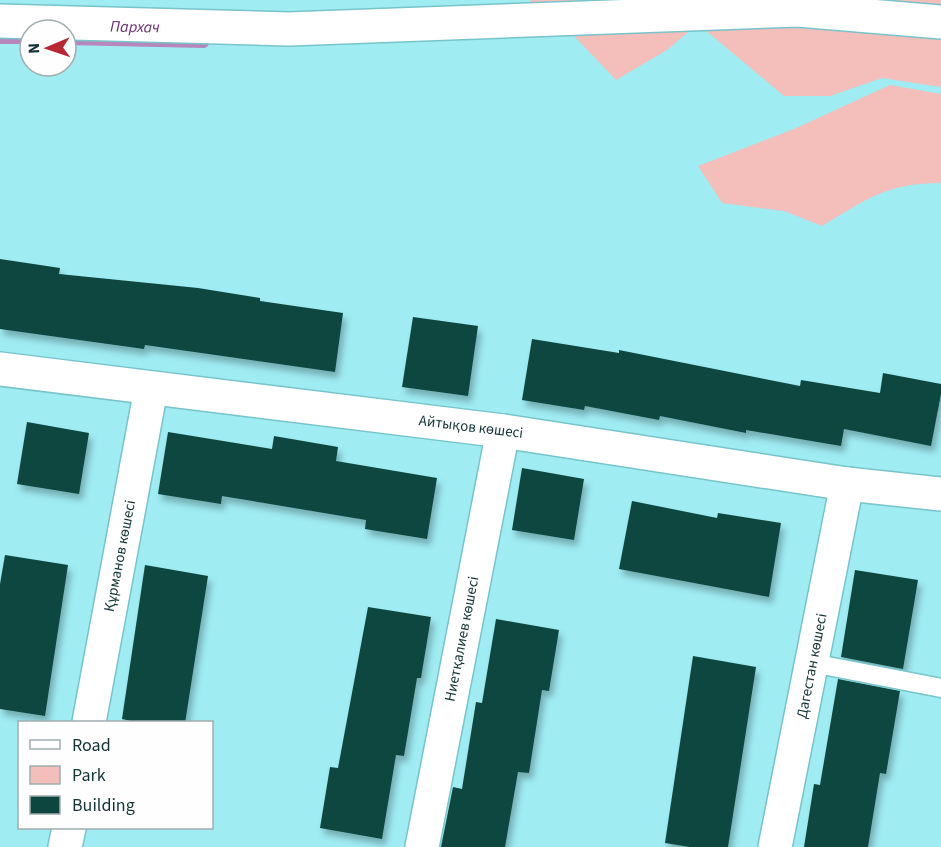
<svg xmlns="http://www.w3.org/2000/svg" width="941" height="847" viewBox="0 0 941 847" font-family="'Source Sans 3',sans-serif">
	<defs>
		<filter id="shadow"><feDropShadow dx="3.5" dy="6" stdDeviation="3" flood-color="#0004"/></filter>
	</defs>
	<rect width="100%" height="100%" fill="#9fecf3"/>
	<g fill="#f4beba">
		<polygon points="531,0 941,0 941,87 882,78 830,96 784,96 698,24 667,50 616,80 574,36 529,4"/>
		<path d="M890,85L941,94V183C887,183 867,199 822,226L784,211L722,203L698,166L794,129Z"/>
	</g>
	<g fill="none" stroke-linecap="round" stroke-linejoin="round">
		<g stroke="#b786bd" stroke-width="10">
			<polyline points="0,39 30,39"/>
			<polyline points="66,40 204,43"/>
		</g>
	</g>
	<g fill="#0d463f" filter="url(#shadow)">
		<polygon points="0,259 60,268 59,274 198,288 260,298 260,301 343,313 335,372 145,345 144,349 0,329"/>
		<polygon points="413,317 478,326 468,396 402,387"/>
		<polygon points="532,339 619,353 619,350 800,386 801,380 880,393 883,373 941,384 941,394 931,446 844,429 841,446 746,430 746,433 660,416 659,420 585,406 584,410 522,400"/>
		<polygon points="27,422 89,433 79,494 17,484"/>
		<polygon points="168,432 272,449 274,436 338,447 336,461 437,478 427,539 365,529 366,520 222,496 221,504 158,494"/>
		<polygon points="522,468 584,479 574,540 512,530"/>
		<polygon points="632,501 717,518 718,513 781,523 769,597 619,569"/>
		<polygon points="5,555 68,565 45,716 0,709 0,584"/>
		<polygon points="145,565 208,576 185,723 140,723 122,719"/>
		<polygon points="855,570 918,580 903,669 841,657"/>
		<polygon points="368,607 431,617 421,678 417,678 404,756 396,755 382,839 320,828 330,767 338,768"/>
		<polygon points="496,619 559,630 549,691 542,690 529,773 518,772 505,847 441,847 453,787 462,789 476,702 482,703"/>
		<polygon points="693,656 756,667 728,847 690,847 665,843"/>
		<polygon points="838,679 900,691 886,774 880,773 868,847 804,847 814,784 820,785"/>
	</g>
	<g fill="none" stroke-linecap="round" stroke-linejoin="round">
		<g stroke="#77c4ca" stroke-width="21">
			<polyline id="lane" points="812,663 941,688"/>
		</g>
		<g stroke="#77c4ca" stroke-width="36">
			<g id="street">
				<polyline points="0,21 289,29 798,10 941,22"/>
				<polyline points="0,369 503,431 847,484 941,494"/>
				<polyline points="89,722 151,389"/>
				<polyline points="65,847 69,828"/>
				<polyline points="422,847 503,431"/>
				<polyline points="775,847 847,484"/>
			</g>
		</g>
		<use href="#lane" stroke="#fff" stroke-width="18"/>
		<use href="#street" stroke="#fff" stroke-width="33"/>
	</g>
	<g text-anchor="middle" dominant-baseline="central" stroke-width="6" stroke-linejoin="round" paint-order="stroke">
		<g font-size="15" fill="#133436" stroke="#fefefe">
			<text transform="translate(471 427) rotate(7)">Айтықов көшесі</text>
			<text transform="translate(120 556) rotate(-79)">Құрманов көшесі</text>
			<text transform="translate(462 639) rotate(-79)">Ниетқалиев көшесі</text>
			<text transform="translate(812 666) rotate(-79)">Дагестан көшесі</text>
		</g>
		<g font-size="16" font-style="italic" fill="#672b6f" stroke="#fefefe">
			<text transform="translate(135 27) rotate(1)">Пархач</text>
		</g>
	</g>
	<rect x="18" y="721" width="195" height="108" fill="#fefefe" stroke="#a0adae" stroke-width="1.5"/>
	<rect x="30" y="740" width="30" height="9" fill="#ffffff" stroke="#a0adae" stroke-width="1.5"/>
	<text x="72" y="751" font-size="18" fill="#133436">Road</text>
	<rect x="30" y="766" width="30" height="18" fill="#f4beba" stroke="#a0adae" stroke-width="1.5"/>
	<text x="72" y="781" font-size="18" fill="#133436">Park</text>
	<rect x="30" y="796" width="30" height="18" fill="#0d463f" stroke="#a0adae" stroke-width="1.5"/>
	<text x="72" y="811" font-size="18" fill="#133436">Building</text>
	<g transform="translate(48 48) rotate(268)"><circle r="28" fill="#fefefe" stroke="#a0adae" stroke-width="1.5"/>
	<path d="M0-4.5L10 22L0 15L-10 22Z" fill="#b82733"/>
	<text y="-9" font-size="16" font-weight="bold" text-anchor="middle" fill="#133436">N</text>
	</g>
</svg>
